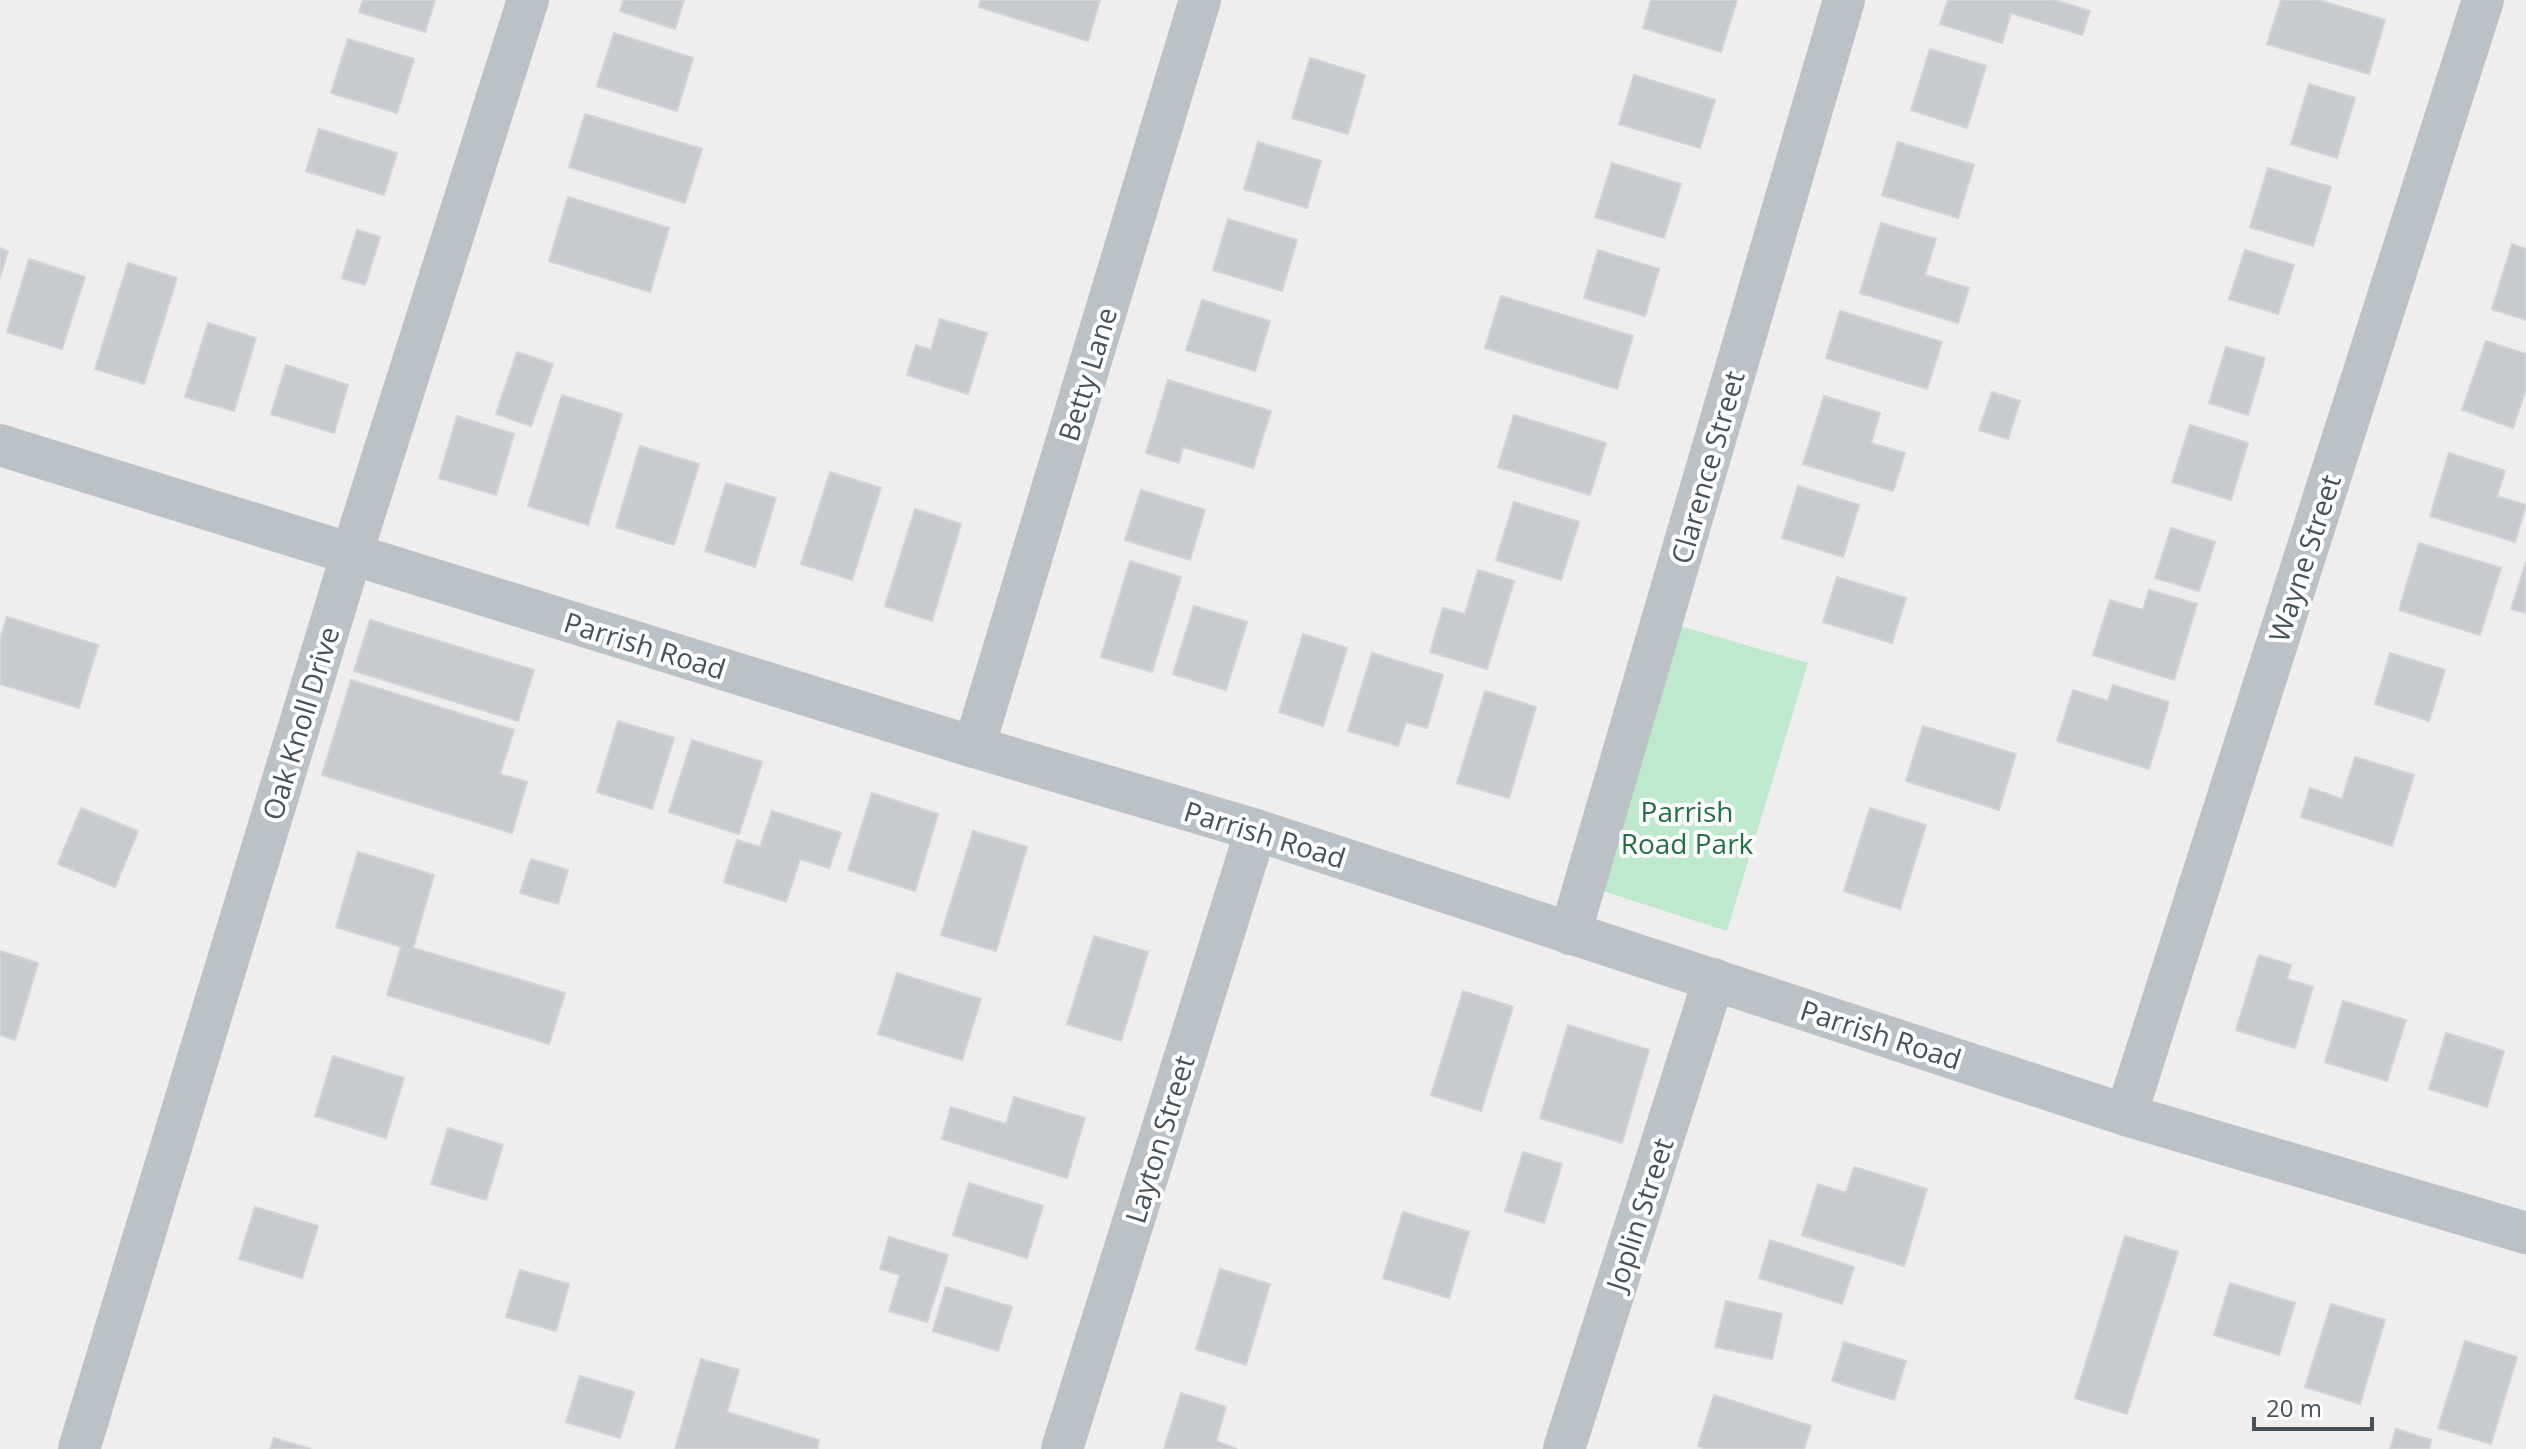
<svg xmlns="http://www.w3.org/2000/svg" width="2526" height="1449" viewBox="0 0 2526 1449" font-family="'Open Sans',sans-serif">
	<rect width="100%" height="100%" fill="#efeded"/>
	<polygon fill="#bfe9cd" points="1677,625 1808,663 1727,931 1596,889"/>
	<g fill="#c7cacf" stroke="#d1d3d8" stroke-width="2">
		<polygon points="363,0 435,0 425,32 359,12"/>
		<polygon points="624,0 684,0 675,29 620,11"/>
		<polygon points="981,0 1100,0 1088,41 979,7"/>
		<polygon points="1651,0 1737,0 1721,52 1643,28"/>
		<polygon points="1948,0 2055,0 2090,11 2082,35 2011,13 2002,43 1940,24"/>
		<polygon points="2281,0 2319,0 2385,20 2369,74 2267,44"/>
		<polygon points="614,33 693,58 677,111 597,86"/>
		<polygon points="348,39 414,59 397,113 331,93"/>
		<polygon points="1930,49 1986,66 1967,128 1911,110"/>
		<polygon points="1310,58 1365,75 1348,134 1292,118"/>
		<polygon points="1634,75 1715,100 1700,148 1619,124"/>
		<polygon points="2309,84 2355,98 2337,158 2291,144"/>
		<polygon points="585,114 702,149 685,203 569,167"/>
		<polygon points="319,129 397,153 384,195 306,171"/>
		<polygon points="1258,142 1321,161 1307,208 1244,189"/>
		<polygon points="1898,142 1974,165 1958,218 1882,195"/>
		<polygon points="1612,163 1681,184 1664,238 1595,217"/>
		<polygon points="2268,168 2331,187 2313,246 2250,227"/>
		<polygon points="568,197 669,228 650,292 549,261"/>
		<polygon points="1228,219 1297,240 1282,291 1213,270"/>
		<polygon points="1881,223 1936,239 1925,275 1969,288 1958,323 1860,293"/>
		<polygon points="357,230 380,237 365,285 342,278"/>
		<polygon points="2512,244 2526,249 2526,320 2492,309"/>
		<polygon points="0,248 8,251 0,277"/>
		<polygon points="1598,250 1659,269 1645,316 1584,298"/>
		<polygon points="2245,250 2294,265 2278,314 2229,299"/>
		<polygon points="29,259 85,277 62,349 7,332"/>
		<polygon points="128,263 177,278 144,384 95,369"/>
		<polygon points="1501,296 1633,336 1617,389 1485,348"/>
		<polygon points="1202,300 1270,321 1255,371 1186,350"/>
		<polygon points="1840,311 1942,342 1927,389 1826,358"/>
		<polygon points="940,319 987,333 968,394 907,375 916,345 931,350"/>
		<polygon points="208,323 256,338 234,411 185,397"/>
		<polygon points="2486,341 2526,354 2526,389 2513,428 2462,410"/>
		<polygon points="2226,347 2265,358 2248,415 2209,403"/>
		<polygon points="517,352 553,364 531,426 496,414"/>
		<polygon points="286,365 348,385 334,433 271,414"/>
		<polygon points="1168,380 1271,411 1253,468 1183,447 1179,463 1146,453"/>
		<polygon points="1992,392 2020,401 2008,439 1979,430"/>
		<polygon points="562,395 622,414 588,525 528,506"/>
		<polygon points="1824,396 1880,413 1871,443 1905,453 1893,491 1803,464"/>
		<polygon points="1514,415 1606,443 1590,495 1498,467"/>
		<polygon points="457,416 514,434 496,495 439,478"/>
		<polygon points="2190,425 2248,443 2231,500 2172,482"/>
		<polygon points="640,446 699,464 674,545 616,527"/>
		<polygon points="2449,453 2505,471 2497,496 2526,505 2515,542 2430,516"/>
		<polygon points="830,472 881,488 852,580 801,564"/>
		<polygon points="726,483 776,498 755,567 705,551"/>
		<polygon points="1798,486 1859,505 1843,557 1782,538"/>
		<polygon points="1141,490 1205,510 1190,560 1125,540"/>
		<polygon points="1514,502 1579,522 1561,580 1496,560"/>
		<polygon points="915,509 961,524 932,621 885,606"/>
		<polygon points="2171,528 2215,542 2199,591 2155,578"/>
		<polygon points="2419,543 2501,568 2480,635 2399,610"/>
		<polygon points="1130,561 1181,577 1152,672 1101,657"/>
		<polygon points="2526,562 2526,613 2511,609"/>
		<polygon points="1478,570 1514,581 1487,669 1430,652 1443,608 1465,614"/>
		<polygon points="1837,577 1906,598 1892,643 1823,622"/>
		<polygon points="2149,590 2197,604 2174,680 2093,655 2110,600 2143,610"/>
		<polygon points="1194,606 1247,622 1226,690 1173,674"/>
		<polygon points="7,617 98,645 79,708 0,684 0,639"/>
		<polygon points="370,620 534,670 518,721 354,671"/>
		<polygon points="1303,634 1347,648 1323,726 1279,712"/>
		<polygon points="1372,653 1443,675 1427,728 1406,722 1398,746 1348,731"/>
		<polygon points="2390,653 2445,670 2429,721 2375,704"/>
		<polygon points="351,680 514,730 500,774 527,782 512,833 322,775"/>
		<polygon points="2113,685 2169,702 2149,769 2057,741 2073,690 2108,701"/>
		<polygon points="1485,691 1536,707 1509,798 1457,783"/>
		<polygon points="618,721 674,738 652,809 597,792"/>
		<polygon points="1923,726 2016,754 1999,810 1906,781"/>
		<polygon points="692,740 762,762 739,834 669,812"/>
		<polygon points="2355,757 2414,775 2392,846 2301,817 2310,788 2342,799"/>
		<polygon points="872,793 938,814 915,891 848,870"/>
		<polygon points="81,808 138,831 115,887 58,864"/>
		<polygon points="1870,808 1926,825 1900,909 1844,891"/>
		<polygon points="772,811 841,833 829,868 800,859 786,902 724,882 737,840 760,847"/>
		<polygon points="973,831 1027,847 996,951 941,935"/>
		<polygon points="358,852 434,875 413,948 565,993 549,1044 387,995 401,947 336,927"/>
		<polygon points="531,859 568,870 558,904 520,893"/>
		<polygon points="1094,936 1148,952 1121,1041 1067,1024"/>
		<polygon points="0,951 38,963 15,1040 0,1035"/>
		<polygon points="2259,955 2291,965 2287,979 2313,987 2295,1048 2236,1030"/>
		<polygon points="897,973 981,999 962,1060 878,1034"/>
		<polygon points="1463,991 1513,1007 1481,1111 1431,1095"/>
		<polygon points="2343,1001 2406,1020 2387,1081 2325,1062"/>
		<polygon points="1568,1025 1649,1050 1622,1143 1540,1118"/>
		<polygon points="2446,1033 2504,1051 2487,1107 2429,1089"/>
		<polygon points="333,1056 404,1078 386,1138 315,1116"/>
		<polygon points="1014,1097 1085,1118 1067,1178 942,1139 951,1107 1006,1124"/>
		<polygon points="448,1128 503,1145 486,1200 431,1184"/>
		<polygon points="1523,1152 1562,1164 1544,1223 1505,1211"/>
		<polygon points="1854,1167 1927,1189 1904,1266 1802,1235 1818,1184 1846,1193"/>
		<polygon points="969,1183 1043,1206 1027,1258 953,1235"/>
		<polygon points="255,1207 318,1226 302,1278 239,1259"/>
		<polygon points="1403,1212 1469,1232 1449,1298 1383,1278"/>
		<polygon points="2125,1236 2178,1252 2127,1414 2075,1398"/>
		<polygon points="889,1237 948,1255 927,1322 889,1311 900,1275 880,1269"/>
		<polygon points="1770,1240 1854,1267 1842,1304 1759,1278"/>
		<polygon points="1220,1269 1270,1284 1246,1365 1196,1349"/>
		<polygon points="520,1270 569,1284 556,1331 506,1317"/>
		<polygon points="2230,1283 2295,1303 2279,1355 2214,1335"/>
		<polygon points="946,1287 1012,1307 998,1351 933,1331"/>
		<polygon points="1726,1301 1782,1314 1772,1359 1715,1347"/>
		<polygon points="2331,1304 2385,1320 2360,1404 2305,1387"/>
		<polygon points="2465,1341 2517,1357 2491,1444 2438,1428"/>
		<polygon points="1844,1342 1906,1361 1894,1400 1832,1381"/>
		<polygon points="701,1359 739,1370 727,1412 819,1440 817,1449 675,1449"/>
		<polygon points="580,1376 634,1392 620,1438 566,1422"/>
		<polygon points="1181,1393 1226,1407 1216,1441 1237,1449 1164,1449"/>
		<polygon points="1714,1395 1811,1426 1804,1449 1706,1449 1698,1446"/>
		<polygon points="2396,1429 2431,1440 2429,1449 2390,1449"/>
		<polygon points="274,1438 311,1449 270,1449"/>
	</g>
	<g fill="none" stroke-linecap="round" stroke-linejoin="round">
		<g stroke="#bac2c8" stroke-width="42">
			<polyline points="0,445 974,747 1256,830 2126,1115 2526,1233"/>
			<polyline points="974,747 1200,0"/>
			<polyline points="1570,934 1844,0"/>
			<polyline points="2126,1115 2483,0"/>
			<polyline points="79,1449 352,553 528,0"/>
			<polyline points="1062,1449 1256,830"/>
			<polyline points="1564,1449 1714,979"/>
		</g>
	</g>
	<g text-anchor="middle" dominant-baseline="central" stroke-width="8" stroke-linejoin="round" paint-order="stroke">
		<g font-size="28" fill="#475158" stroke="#fff">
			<text transform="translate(1087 374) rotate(-73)">Betty Lane</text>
			<text transform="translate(1707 467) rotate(-74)">Clarence Street</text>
			<text transform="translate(2304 558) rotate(-72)">Wayne Street</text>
			<text transform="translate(645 645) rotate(17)">Parrish Road</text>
			<text transform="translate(300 723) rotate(-73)">Oak Knoll Drive</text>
			<text transform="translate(1265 834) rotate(17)">Parrish Road</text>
			<text transform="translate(1881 1034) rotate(18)">Parrish Road</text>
			<text transform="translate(1159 1139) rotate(-73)">Layton Street</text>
			<text transform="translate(1639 1214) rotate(-72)">Joplin Street</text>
		</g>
		<g font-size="28" fill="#217044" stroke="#fff">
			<text x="1687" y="811">Parrish<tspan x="1687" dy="32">Road Park</tspan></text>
		</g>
	</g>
	<path d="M2254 1417v12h118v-12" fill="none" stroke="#475158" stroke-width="4"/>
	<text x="2266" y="1417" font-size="24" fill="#475158" stroke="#ffffff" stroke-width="6" paint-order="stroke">20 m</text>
</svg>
